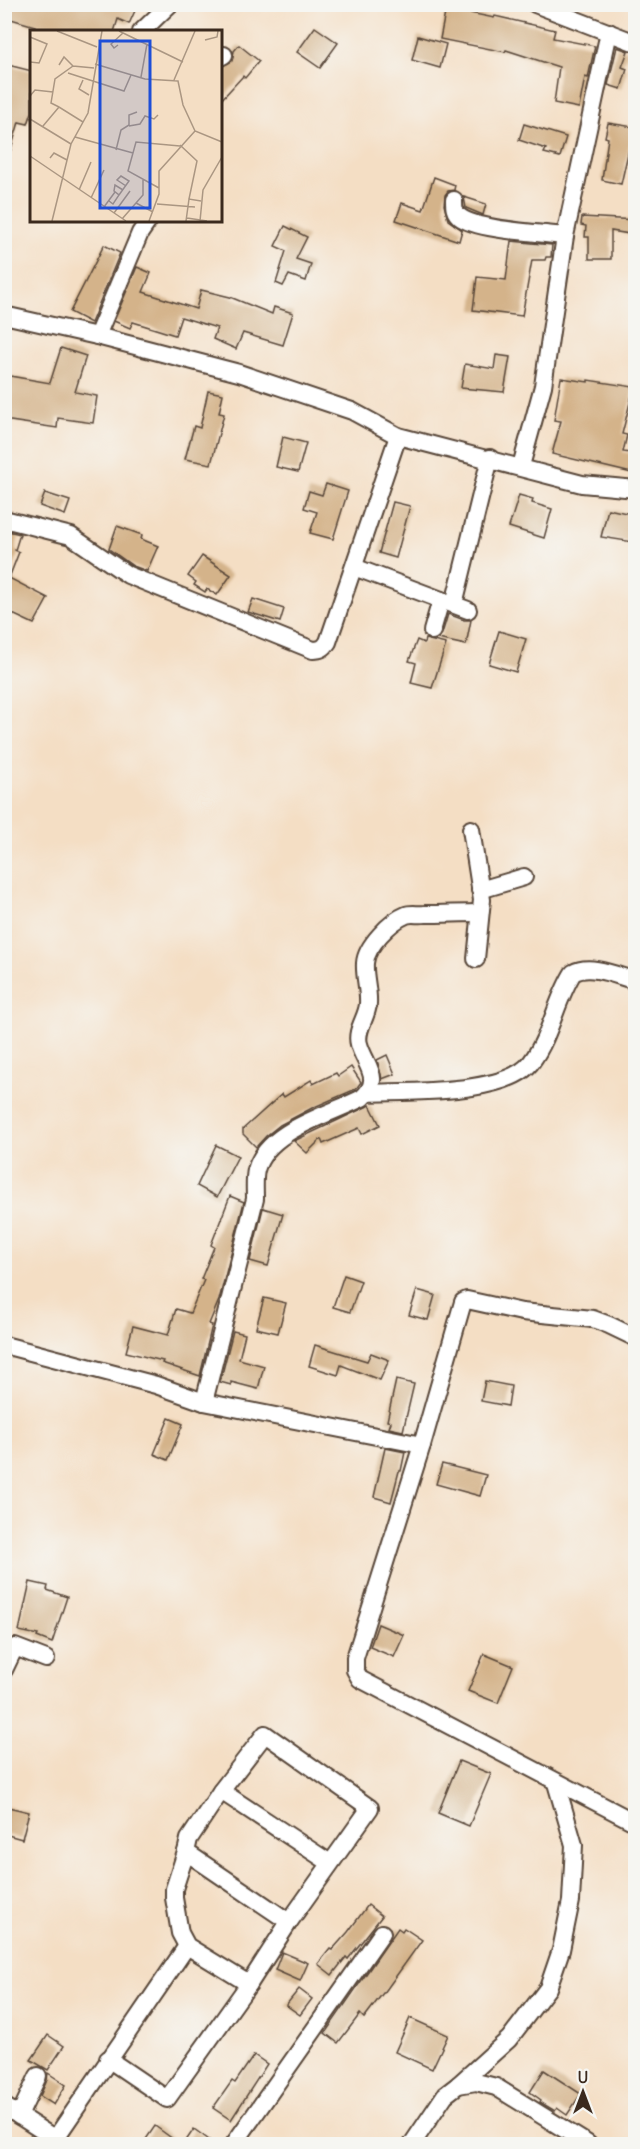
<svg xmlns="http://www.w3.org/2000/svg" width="640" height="2149" viewBox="0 0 640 2149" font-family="Delius,sans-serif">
	<rect width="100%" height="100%" fill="#f6f6f2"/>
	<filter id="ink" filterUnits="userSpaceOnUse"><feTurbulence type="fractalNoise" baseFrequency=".0167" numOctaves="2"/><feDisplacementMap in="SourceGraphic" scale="12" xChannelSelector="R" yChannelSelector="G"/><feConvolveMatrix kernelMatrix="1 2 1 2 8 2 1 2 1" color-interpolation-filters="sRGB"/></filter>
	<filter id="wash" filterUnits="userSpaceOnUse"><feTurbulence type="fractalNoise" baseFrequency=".008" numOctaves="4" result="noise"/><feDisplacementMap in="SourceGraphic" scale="24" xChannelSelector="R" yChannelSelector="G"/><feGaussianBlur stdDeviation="1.35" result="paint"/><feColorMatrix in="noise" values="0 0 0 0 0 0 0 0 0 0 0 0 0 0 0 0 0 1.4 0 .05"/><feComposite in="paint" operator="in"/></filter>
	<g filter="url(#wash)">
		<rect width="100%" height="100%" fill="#f4dec4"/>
		<g id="blocks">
			<g fill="#d4b38a">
				<polygon points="4,4 138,4 129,24 118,19 114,32 34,32 35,26 4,17"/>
				<polygon points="446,8 494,18 495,16 555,30 553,38 595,46 588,78 585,77 579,108 554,103 559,67 506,50 505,52 440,39"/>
				<polygon points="315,27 338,43 320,68 297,52"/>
				<polygon points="418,36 446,44 440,68 412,60"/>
				<polygon points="239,45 259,61 245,78 243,76 220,101 220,67 232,61 234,51"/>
				<polygon points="617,47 628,51 622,67 627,69 621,89 608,85"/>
				<polygon points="4,64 32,71 32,112 28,124 19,122 8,159 4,159"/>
				<polygon points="608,123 634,127 621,184 602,180 608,138 605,137"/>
				<polygon points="524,124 566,137 560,157 544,153 546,149 519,140"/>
				<polygon points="434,177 455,185 454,190 448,191 445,195 444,205 448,220 462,230 459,241 396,220 402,203 423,210"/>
				<polygon points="464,197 486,204 483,215 466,208"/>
				<polygon points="582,217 636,220 636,235 611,231 611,259 589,259 589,237 585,237 586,226 581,225"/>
				<polygon points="285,226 307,237 296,259 311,264 306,281 289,275 283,286 276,283 286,251 275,246"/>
				<polygon points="511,241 552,245 551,257 546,257 545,260 532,260 522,316 473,310 477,277 506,280"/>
				<polygon points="104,245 120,253 91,323 70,312"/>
				<polygon points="137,267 151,273 143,292 196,309 201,290 230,297 272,314 274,307 293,313 283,345 243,333 236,349 213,339 217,328 181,317 175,335 133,322 130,328 114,321"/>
				<polygon points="61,348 86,356 75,392 97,396 93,423 58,418 57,428 4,420 4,375 50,383"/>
				<polygon points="496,355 510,357 504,392 461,388 465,364 494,369"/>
				<polygon points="561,378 588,382 588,380 634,387 622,434 627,435 623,452 636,454 636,474 552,454 561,421 554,420"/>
				<polygon points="208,391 223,394 219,413 224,414 211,464 185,459 194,426 200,428"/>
				<polygon points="283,437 306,443 298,472 276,467"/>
				<polygon points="326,484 348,491 333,539 310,533 317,512 304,508 309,491 322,495"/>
				<polygon points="45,493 70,501 65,515 40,506"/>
				<polygon points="519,495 533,499 532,503 552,509 544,538 509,527"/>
				<polygon points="393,502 410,506 396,558 379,553"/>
				<polygon points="608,509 636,515 636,531 633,542 601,537"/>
				<polygon points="117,526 142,535 141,539 158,546 147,571 133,566 109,549"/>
				<polygon points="4,530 20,534 15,550 19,552 9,578 48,598 34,624 4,610"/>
				<polygon points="202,556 231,575 217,595 207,589 205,592 194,585 196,582 188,576"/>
				<polygon points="253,599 284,609 280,622 248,612"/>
				<polygon points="448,614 464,620 471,620 466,645 438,639 442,634"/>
				<polygon points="499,631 526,639 516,672 489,664"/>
				<polygon points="425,639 446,644 432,688 411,683 416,663 409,661 417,640 424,643"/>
				<polygon points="387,1055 395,1074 382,1079 377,1060"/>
				<polygon points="351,1067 361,1082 356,1089 312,1108 280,1125 266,1136 256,1147 243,1134 243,1129 282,1094 284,1097 311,1080 313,1084 336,1073 338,1076"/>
				<polygon points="370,1105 380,1125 362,1134 359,1128 323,1144 321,1139 307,1153 294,1141"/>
				<polygon points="216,1145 238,1156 217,1197 197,1186"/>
				<polygon points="230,1196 244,1202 219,1300 209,1324 212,1325 200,1376 162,1363 163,1361 126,1352 133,1326 168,1335 176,1309 190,1313 204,1280 201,1279 214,1247 211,1245"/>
				<polygon points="263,1208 283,1214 268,1266 250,1261"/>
				<polygon points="344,1275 361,1281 350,1312 333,1307"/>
				<polygon points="417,1290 435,1295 428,1320 409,1315"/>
				<polygon points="264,1298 286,1303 278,1333 256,1328"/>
				<polygon points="233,1331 245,1334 239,1359 264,1366 258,1389 231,1382 231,1385 220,1382"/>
				<polygon points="315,1345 367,1361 371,1353 389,1360 380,1380 341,1365 338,1375 309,1366"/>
				<polygon points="396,1380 414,1384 403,1431 389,1428 391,1422 387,1421"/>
				<polygon points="485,1381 511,1386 508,1406 481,1401"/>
				<polygon points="169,1418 183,1424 168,1460 154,1454"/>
				<polygon points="385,1448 405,1452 401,1471 399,1471 391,1502 374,1497"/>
				<polygon points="442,1464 486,1475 480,1496 436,1484"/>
				<polygon points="30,1582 48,1586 47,1590 67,1597 52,1643 37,1637 38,1635 19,1631"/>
				<polygon points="378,1624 404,1635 394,1657 370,1647"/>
				<polygon points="484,1654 513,1666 498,1703 468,1691"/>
				<polygon points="459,1761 491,1774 469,1826 438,1813"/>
				<polygon points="4,1806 29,1812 22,1839 4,1834"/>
				<polygon points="368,1905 382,1916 348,1959 346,1957 332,1975 318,1964 330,1949 332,1950 348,1932"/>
				<polygon points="398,1928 402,1931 404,1928 422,1940 384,1993 383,1993 364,2018 360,2014 338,2043 325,2033"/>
				<polygon points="282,1952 308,1963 300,1981 275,1970"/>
				<polygon points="299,1989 312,1999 300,2015 286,2005"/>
				<polygon points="410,2018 448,2035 432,2069 395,2052"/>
				<polygon points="48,2035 64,2046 48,2070 31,2060"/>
				<polygon points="254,2055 267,2064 231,2120 213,2108 232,2081 235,2083"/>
				<polygon points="544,2070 581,2094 567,2115 557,2108 555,2111 540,2102 541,2100 530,2092"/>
				<polygon points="48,2073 66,2085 54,2105 40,2096 47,2080"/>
				<polygon points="155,2126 181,2145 142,2145"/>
				<polygon points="194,2129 216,2145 183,2145"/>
			</g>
		</g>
	</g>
	<g filter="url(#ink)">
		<use href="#blocks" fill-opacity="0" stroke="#574537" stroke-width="1.5"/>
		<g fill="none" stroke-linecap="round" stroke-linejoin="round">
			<g stroke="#574537" stroke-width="20">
				<g id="minor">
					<polyline points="535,4 636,43"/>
					<polyline points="141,32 170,4"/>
					<polyline points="220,57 224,55"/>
					<path d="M454,200C454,207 454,212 460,217C476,230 542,233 565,236"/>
					<polyline points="4,315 97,336 239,373 352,411 398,436 582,484 636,489"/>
					<polyline points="97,336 140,233 149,220"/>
					<polyline points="521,466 543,386 565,236 609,32"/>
					<path d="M4,519L71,536L128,575L313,650C321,650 324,648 328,642L398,436"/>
					<polyline points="354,567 468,610"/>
					<polyline points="456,596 490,458"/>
					<polyline points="432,631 441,600"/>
					<polyline points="471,829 482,900 476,959"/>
					<polyline points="480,890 524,877"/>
					<path d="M368,1093C407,1091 510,1095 532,1061C551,1035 556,1000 573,973C590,963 618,976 636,981"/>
					<polyline points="636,1338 609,1325 593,1319 522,1312 467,1300 463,1302 422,1445 355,1658 355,1670 360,1679 636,1823"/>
					<polyline points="4,1345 156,1385 204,1402 422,1445"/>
					<path d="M204,1402L255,1199C255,1190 254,1179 256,1170C267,1130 329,1115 362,1098C384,1079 364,1064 359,1044C355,1030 367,1018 368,1004C369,990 364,976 365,963C366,946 391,921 406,915C411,913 419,915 425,914C443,914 462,913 480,913"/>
					<polyline points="4,1670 15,1647 46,1659"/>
					<polyline points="186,1852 189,1839 221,1791"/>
					<polyline points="249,1984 289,1922 370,1808 265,1734 221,1791 330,1863"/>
					<polyline points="108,2059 167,2099 249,1984 187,1946 180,1933 174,1898 174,1889 186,1852 289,1922"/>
					<polyline points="458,2085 476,2082 496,2087 588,2144"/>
					<polyline points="4,2106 63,2144"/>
					<polyline points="19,2116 38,2076"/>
					<polyline points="55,2139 187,1946"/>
					<polyline points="234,2144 382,1933"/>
					<polyline points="412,2144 445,2095 458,2085 509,2039 548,1988 561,1950 571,1901 574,1845 556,1783"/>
				</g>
			</g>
			<use href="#minor" stroke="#fff" stroke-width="16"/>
		</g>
	</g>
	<g transform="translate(30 30)">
		<rect width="192" height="192" fill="#f4dec4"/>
		<path fill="none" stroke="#aa9682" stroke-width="1.5" d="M27,1L67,17M89,1L153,32M0,7L17,14L9,33L0,32M175,10L187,7L188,1M88,15L84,18L81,14L93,3M65,34L115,49L148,51L153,75L165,101L192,112M29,35L34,27L43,36L64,38M38,43L94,61L101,45M111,47L117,14M53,50L49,59L59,65M144,50L165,1M0,66L5,60L23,62M29,77L21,73L25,49L43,36M0,89L41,114M13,96L29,77L53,92M99,96L110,94L115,86L124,89L128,85M45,107L103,123M150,115L167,131L159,169M86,120L91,100L99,95V85L107,82M0,126L96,191M20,128L24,123L37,130M129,158L98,141L106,112L150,116M49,160L61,132M89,165L99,151L91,146L87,150L96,156M61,168L74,140M79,171L83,174L89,165L84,161L85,155L93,160M106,173L123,182M127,174L165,177M74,177L85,162M84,183L100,161M157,188L177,191M92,189L113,165V150M22,191L41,114L58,83L72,1M119,191L129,164V141L165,101M156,191L159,169L171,171M170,191L173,160L192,127"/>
		<path fill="#1d4ed8" fill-opacity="0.15" stroke="#1d4ed8" stroke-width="3" d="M70,11H120V178H70Z"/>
		<rect width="192" height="192" fill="none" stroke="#3b2a1e" stroke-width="3"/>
	</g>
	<rect width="640" height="2149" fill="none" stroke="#f6f6f2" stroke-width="24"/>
	<g transform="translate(583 2092)" stroke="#f6f6f2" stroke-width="4.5" paint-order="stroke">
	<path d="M0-4.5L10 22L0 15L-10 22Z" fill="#3b2a1e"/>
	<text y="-9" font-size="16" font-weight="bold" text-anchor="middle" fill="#3b2a1e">U</text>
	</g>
</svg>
